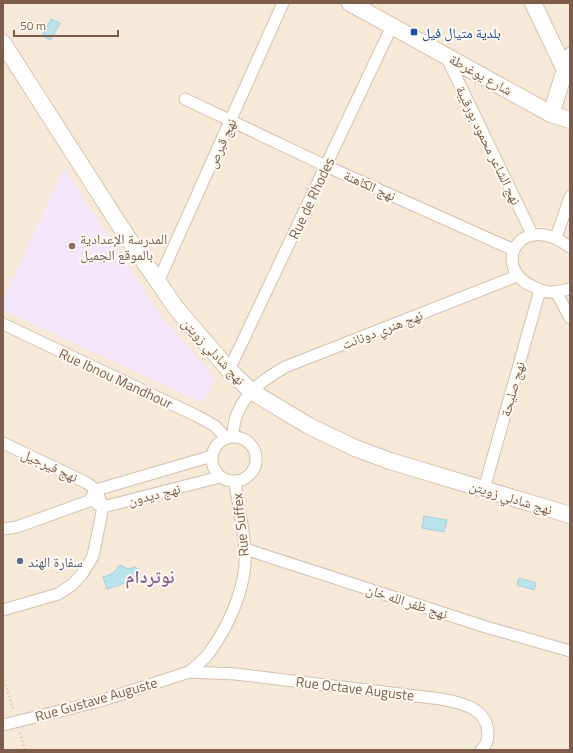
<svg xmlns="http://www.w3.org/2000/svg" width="573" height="753" viewBox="0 0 573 753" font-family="'Titillium Web','Noto Naskh Arabic',sans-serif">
	<rect width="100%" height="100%" fill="#fef7ea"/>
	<rect fill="#f7e9d7" x="3" y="3" width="567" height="747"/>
	<polygon fill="#f4e6fb" points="64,168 159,313 215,378 203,403 3,310 3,300 6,293"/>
	<g fill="#bbe3eb" stroke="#a1d2de">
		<polygon points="51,19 60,23 51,40 42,36"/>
		<polygon points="424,516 447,520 444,532 422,528"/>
		<polygon points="120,565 128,569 136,567 140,578 107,589 103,577 112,574"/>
		<polygon points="519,578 536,583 534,590 517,585"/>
	</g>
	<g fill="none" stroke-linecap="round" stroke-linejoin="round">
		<g stroke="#d3bfad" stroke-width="13">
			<g id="street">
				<polyline points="446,56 532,234"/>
				<polyline points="565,70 570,53"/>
				<polyline points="185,99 326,166 514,250"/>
				<polyline points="556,238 570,197"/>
				<path d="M570,247C518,209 490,269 534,287C540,290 546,293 552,292C558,292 564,290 570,289"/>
				<polyline points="158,282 283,3"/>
				<polyline points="556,292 570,318"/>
				<polyline points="3,324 197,416 215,426 226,438"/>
				<polyline points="229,370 392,26"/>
				<circle cx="234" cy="459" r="22"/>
				<path d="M232,437C234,429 234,419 238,412C247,391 266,378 285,367L517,276"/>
				<polyline points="3,443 87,483 96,490 103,507 93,556 82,574 72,585 58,594 3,610"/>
				<polyline points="484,489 540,290"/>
				<polyline points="97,504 103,507 220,477"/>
				<polyline points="3,529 17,527 89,501 96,490 212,456"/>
				<polyline points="245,549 486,627 570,651"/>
				<path d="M189,672C196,666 204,660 209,653C230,624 248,584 245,548C243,526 238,504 235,482"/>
				<path d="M3,725L100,701L189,672L236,674L441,699C462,703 487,708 488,733C488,739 486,746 481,750"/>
			</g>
		</g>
		<g stroke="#d8c1ad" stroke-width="18">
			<g id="secondary">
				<polyline points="350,3 551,114 570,120"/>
				<polyline points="533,3 565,70 551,114"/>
				<polyline points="3,43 122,229 176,308 229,370 251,391 309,426 355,448 390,461 570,515"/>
			</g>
		</g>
		<g stroke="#dcbaa1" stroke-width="2.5" stroke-dasharray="1 3" stroke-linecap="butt">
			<polyline points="3,677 14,711"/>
			<polyline points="20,733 25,750"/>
		</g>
		<use href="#street" stroke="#fff" stroke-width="11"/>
		<use href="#secondary" stroke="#fff" stroke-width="16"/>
	</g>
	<rect fill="#1a4fb4" stroke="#fffaf2" stroke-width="1.5" x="410" y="28" width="8" height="8" rx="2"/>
	<circle fill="#8d6e63" stroke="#fffaf2" stroke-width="1.5" cx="72" cy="246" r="4"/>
	<circle fill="#5c6f8a" stroke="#fffaf2" stroke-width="1.5" cx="20" cy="561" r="4"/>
	<g text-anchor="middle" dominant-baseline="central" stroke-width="4" stroke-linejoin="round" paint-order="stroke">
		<g font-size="14" fill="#164399" stroke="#fffaf2" text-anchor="start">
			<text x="422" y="32">بلدية متيال فيل</text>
		</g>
		<g font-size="14" fill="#7d5d49" stroke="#fffaf2">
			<text transform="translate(481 74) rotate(29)">شارع يوغرطة</text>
			<text transform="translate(221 143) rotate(-66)">نهج قبرص</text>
			<text transform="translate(489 145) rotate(64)">نهج الشاعر محمود بورقيبة</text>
			<text transform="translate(370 185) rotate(24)">نهج الكاهنة</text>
			<text transform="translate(311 198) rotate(-65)">Rue de Rhodes</text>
			<text transform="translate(382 329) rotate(-21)">نهج هنري دونانت</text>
			<text transform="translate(214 351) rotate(47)">نهج شادلي زويتن</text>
			<text transform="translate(116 378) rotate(25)">Rue Ibnou Mandhour</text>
			<text transform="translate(512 389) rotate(-74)">نهج صليحة</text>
			<text transform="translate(50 465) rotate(25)">نهج فيرجيل</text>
			<text transform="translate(154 494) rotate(-14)">نهج ديدون</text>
			<text transform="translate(511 497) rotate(17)">نهج شادلي زويتن</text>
			<text transform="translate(240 525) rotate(-96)">Rue Suffex</text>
			<text transform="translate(407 601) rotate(18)">نهج ظفر الله خان</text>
			<text transform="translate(355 688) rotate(7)">Rue Octave Auguste</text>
			<text transform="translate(96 699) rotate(-16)">Rue Gustave Auguste</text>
		</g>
		<g font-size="14" fill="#785e54" stroke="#fffaf2" text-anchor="start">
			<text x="80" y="238">المدرسة الإعدادية<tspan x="80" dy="16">بالموقع الجميل</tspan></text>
		</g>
		<g font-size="14" fill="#4e5e75" stroke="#fffaf2" text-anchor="start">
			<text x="28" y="561">سفارة الهند</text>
		</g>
		<g font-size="18" font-weight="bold" fill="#876298" stroke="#fffaf2">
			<text x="150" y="576">نوتردام</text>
		</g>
	</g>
	<rect width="573" height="753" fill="none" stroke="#7d5d49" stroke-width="8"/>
	<path d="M14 30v6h104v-6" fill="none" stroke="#7d5d49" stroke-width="2"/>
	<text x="20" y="30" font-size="12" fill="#7d5d49" stroke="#fffaf2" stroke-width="3" paint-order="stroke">50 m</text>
</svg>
